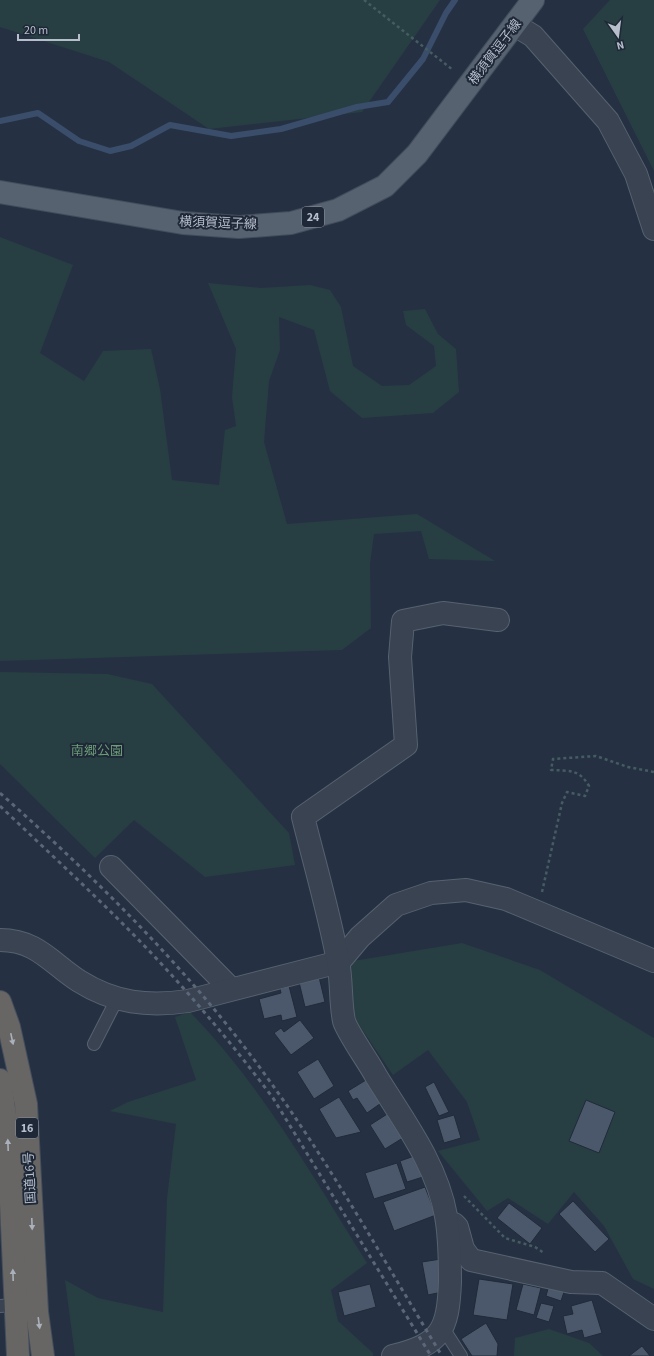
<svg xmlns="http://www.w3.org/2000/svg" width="654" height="1356" viewBox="0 0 654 1356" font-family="'Source Sans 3','Noto Sans JP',sans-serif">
	<rect width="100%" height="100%" fill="#253142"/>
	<g fill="#273f43">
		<polygon points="0,0 440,0 362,112 209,129 109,62 0,27"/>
		<polygon points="610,0 654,0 654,171 583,29"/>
		<polygon points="0,237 73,265 40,353 84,381 103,351 151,349 160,389 172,480 219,485 225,430 236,426 232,397 236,349 208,283 261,288 310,285 330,290 341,307 353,366 382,386 409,385 436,366 434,346 406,325 403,311 425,309 438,334 456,349 459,392 433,413 362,418 330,391 314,330 279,317 280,350 269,381 264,442 287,524 417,514 495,561 429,559 421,531 374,534 370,564 371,628 342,650 0,661"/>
		<polygon points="0,672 107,674 152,684 289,833 295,865 205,877 134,820 95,858 0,764"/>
		<polygon points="462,943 540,970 654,1038 654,1289 633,1279 604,1226 574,1192 548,1224 508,1198 487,1211 438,1151 480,1140 467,1102 428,1050 393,1075 357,1022 341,963"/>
		<path d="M190,1012C262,1086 313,1177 367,1263L331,1290L338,1321L373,1353V1356H75L65,1280L98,1298L163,1312L167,1198L176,1124L110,1111L128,1102L196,1080L175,1017Z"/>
		<polygon points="549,1329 589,1343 603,1356 514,1356 515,1338"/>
	</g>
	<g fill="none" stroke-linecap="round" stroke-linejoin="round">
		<polyline stroke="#3a4e6b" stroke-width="6" points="0,121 38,113 79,141 110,151 131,146 170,125 231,136 281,129 357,107 388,102 423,59 446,13 455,0"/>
	</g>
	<g fill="#4b586b" stroke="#202a39">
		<polygon points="319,977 325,1002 305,1007 299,982"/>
		<polygon points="289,986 297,1017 282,1021 281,1015 264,1019 259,999 281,993 280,989"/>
		<polygon points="300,1020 314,1038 291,1055 274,1033 281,1028 284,1032"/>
		<polygon points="318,1059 334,1086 314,1099 297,1072"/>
		<polygon points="366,1080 371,1089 384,1101 367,1113 357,1098 353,1100 348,1091"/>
		<polygon points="434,1082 449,1112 439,1116 425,1087"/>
		<polygon points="339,1097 361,1132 336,1138 319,1109"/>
		<polygon points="586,1100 615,1112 599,1153 569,1141"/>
		<polygon points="392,1111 406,1136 385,1149 370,1125"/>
		<polygon points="454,1115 461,1138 444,1143 437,1120"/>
		<polygon points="417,1155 423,1177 407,1182 400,1161"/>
		<polygon points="397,1163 406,1189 374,1199 365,1173"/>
		<polygon points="425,1187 436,1215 394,1231 383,1202"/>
		<polygon points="573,1201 609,1239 595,1252 559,1214"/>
		<polygon points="509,1203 542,1228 530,1244 497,1218"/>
		<polygon points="441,1259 442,1292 428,1295 422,1262"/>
		<polygon points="479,1279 513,1284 507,1320 473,1315"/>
		<polygon points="370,1284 376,1307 344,1316 338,1292"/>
		<polygon points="523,1284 541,1288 534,1315 516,1310"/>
		<polygon points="549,1285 565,1289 561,1301 546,1296"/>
		<polygon points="592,1300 602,1333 584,1338 582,1330 567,1334 563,1316 573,1314 571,1306"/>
		<polygon points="541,1303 554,1306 549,1322 536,1318"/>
		<polygon points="486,1323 498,1344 497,1356 472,1356 461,1339"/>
		<polygon points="642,1346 650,1356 629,1356"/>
	</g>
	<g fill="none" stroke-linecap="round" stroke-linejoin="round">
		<g stroke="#57616f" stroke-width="14">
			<g id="service">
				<polyline points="94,1044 117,999"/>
				<polyline points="0,1306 14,1305"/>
				<polyline points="443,1328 461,1356"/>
			</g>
		</g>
		<g stroke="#57616f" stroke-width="24">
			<g id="minor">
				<polyline points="515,25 533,36 608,121 636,174 654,229"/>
				<polyline points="111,867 231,989"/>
				<path d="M0,940C37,940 51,963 79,981C114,1003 148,1007 188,1001L339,962L360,937L396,905L431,893L466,890L506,899L654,961"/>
				<polyline points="454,1224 457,1227 463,1249 471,1260 571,1282 602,1283 654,1319"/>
				<path d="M393,1356C441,1344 448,1331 450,1282C450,1260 450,1238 446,1216C437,1164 403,1120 376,1076C370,1064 347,1032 344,1021C340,1002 342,981 338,961C329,913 315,865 303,817L406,745L400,657L403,621L443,613L498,620"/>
			</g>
		</g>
		<g stroke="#434c5b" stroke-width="24">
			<polyline id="primary" points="0,192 183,223 239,227 291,223 338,210 385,186 417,154 533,0"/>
		</g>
		<g stroke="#444e5c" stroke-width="24">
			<g id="trunk">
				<polyline points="0,1002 9,1027 26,1104 37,1312 43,1356"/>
				<polyline points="0,1080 8,1137 18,1356"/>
			</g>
		</g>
		<g stroke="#455c60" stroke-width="2.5" stroke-dasharray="3 3" stroke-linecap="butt">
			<polyline points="364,0 453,70"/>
			<path d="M542,892L562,803L567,792L585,796L589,786C579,769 570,771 551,770L553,759L596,756L628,767L654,772"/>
			<polyline points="464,1196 505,1238 535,1247 544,1253"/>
		</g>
		<use href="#service" stroke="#394351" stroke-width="12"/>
		<use href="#minor" stroke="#394351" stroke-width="22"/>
		<use href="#primary" stroke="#576271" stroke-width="22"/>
		<use href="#trunk" stroke="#686664" stroke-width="22"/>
		<g stroke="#5b6779" stroke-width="3" stroke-dasharray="4 4" stroke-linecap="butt">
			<path d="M0,793C91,874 179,960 252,1057C323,1151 381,1256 442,1356"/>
			<path d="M0,806C41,845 83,884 123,924C177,978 227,1037 273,1098L431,1356"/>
		</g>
	</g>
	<defs><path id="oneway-solid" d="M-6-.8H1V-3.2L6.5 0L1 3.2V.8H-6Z"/></defs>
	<g fill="#aab1bc">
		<use href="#oneway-solid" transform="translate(12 1039) rotate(78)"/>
		<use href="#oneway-solid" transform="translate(8 1145) rotate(-92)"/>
		<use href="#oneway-solid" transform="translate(32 1224) rotate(88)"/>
		<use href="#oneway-solid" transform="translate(13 1275) rotate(-92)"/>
		<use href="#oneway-solid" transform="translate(39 1323) rotate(82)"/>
	</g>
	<g text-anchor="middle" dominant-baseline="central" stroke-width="4" stroke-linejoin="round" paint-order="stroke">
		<g fill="#1e2837" stroke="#88919f" stroke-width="1">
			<rect x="302" y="207" width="22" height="20" rx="3"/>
			<rect x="16" y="1118" width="22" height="20" rx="3"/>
		</g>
		<g font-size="12" font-weight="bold" fill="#b6becc">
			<text x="313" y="217">24</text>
			<text x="27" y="1128">16</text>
		</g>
		<g font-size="13" fill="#b6becc" stroke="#1e2837">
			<text transform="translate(495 52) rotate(-53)">横須賀逗子線</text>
			<text transform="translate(218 223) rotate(2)">横須賀逗子線</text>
			<text transform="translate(30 1178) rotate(-93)">国道16号</text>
		</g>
		<g font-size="13" fill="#6d9d78" stroke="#1e2837">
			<text x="97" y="751">南郷公園</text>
		</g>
	</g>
	<g transform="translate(618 36) rotate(166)" stroke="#1e2837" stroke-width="3" paint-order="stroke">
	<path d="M0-3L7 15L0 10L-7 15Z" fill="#b6becc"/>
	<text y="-6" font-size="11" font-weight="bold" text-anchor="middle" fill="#b6becc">N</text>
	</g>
	<path d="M18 34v6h61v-6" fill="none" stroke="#b6becc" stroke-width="2"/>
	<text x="24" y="34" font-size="12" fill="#b6becc" stroke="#1e2837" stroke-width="3" paint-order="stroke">20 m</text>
</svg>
